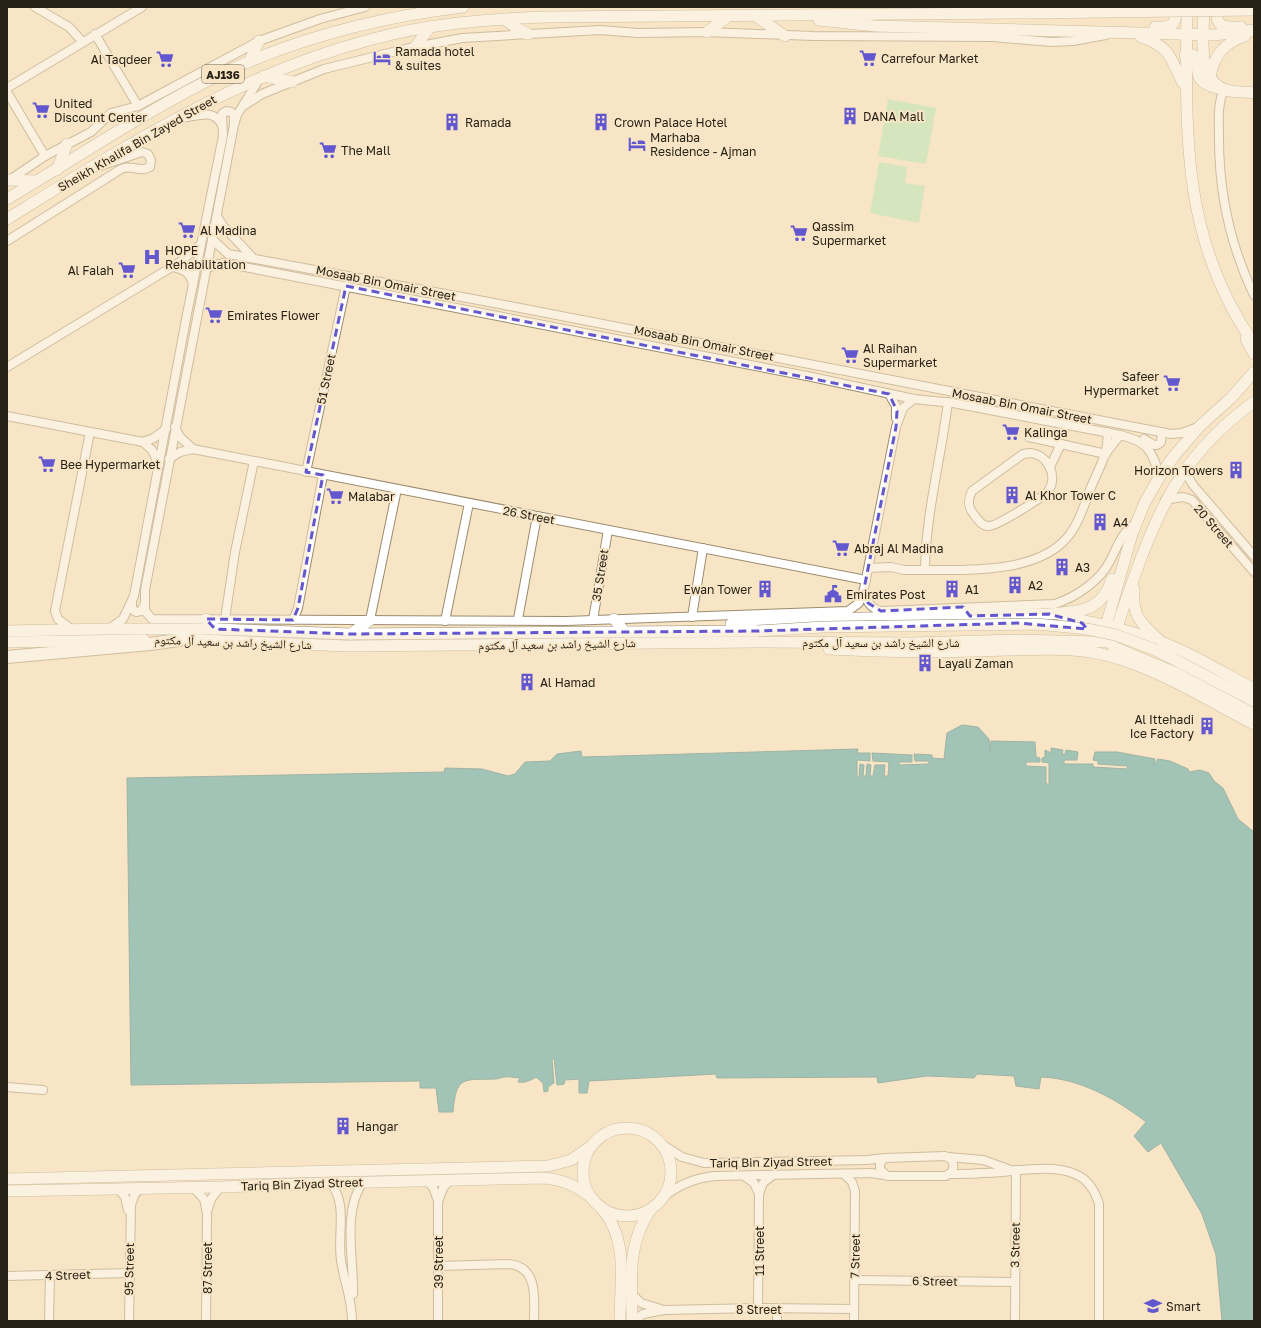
<svg xmlns="http://www.w3.org/2000/svg" width="1261" height="1328" viewBox="0 0 1261 1328" font-family="'Golos Text','Noto Naskh Arabic',sans-serif">
	<rect width="100%" height="100%" fill="#f7e5c6"/>
	<g fill="#ace5b4">
		<polygon points="888,99 936,108 926,164 878,156"/>
		<polygon points="879,162 907,167 905,183 925,186 919,223 870,213"/>
	</g>
	<path fill="#3a9ba2" stroke="#357778" d="M962,725L978,727L989,739L990,752L991,741L1035,742L1036,757L1040,758V762H1026V766L1046,767V784H1049V763L1042,762V758L1045,757V750L1051,753V748L1063,750L1062,754H1065L1066,750L1078,752L1077,760H1064V764H1093V767L1128,769L1127,766L1098,764V761L1093,760L1095,752H1117L1155,759L1153,765L1158,759L1170,761L1188,769L1189,772L1200,770L1209,773L1214,781L1223,788L1238,819L1254,832V1321H1222L1216,1255L1202,1214L1161,1143L1148,1152L1134,1136L1146,1122C1117,1099 1078,1078 1041,1077L1039,1089L1016,1086L1014,1076L977,1074L974,1078L927,1076L878,1083L877,1077L717,1078L716,1074L589,1081L587,1093H579V1079L565,1080L564,1084L557,1085L554,1058L552,1059L554,1083L548,1087V1091L544,1092L543,1083L536,1077C530,1081 525,1083 518,1082L520,1078C515,1078 509,1076 504,1077C501,1077 499,1079 495,1079C464,1080 456,1075 453,1112H439L436,1088H420V1081L131,1085L127,778L444,772L445,768L482,769L508,776L515,774L525,762L550,761L557,754L581,751L582,757L858,749L857,753H870V761L857,760V777H859L860,764L864,765L863,776H866L867,764L871,765L870,776H873L875,765H885L884,776H888L889,762L873,761L872,753L912,755V762H899V765L929,764V761H915L914,754L932,755V758L944,759L947,733Z"/>
	<g fill="none" stroke-linecap="round" stroke-linejoin="round">
		<g stroke="#9c8b6e" stroke-width="10">
			<g id="minor">
				<polyline points="35,7 69,27 82,41"/>
				<polyline points="95,34 138,106"/>
				<polyline points="260,78 237,115 234,125 145,590 145,611 152,619 566,621 848,611 859,603 864,589 896,427 903,408 914,399"/>
				<polyline points="7,88 142,7"/>
				<path d="M1224,89C1217,105 1219,121 1219,138C1219,193 1230,245 1254,295"/>
				<polyline points="7,92 45,156"/>
				<polyline points="245,105 262,94 324,69 405,49 462,38 600,30 638,33 707,32 813,36 993,37 1052,42 1073,41 1106,35"/>
				<path d="M181,118C196,117 213,107 222,125"/>
				<polyline points="8,181 45,156 91,132 111,113 138,106 259,41 320,19 365,7"/>
				<polyline points="217,216 223,226 253,258"/>
				<polyline points="212,239 228,254 489,302 1171,434 1182,433 1198,427"/>
				<path d="M7,241L121,169C131,164 140,173 150,167L151,160L148,154L142,152L97,167"/>
				<path d="M172,267C184,269 191,273 193,285"/>
				<path d="M206,269L214,265L224,263L812,377L914,399L953,403L1120,435C1149,442 1151,450 1160,476"/>
				<polyline points="7,367 180,262 201,244"/>
				<polyline points="889,394 896,406 896,418"/>
				<polyline points="7,416 143,442 152,450 159,465"/>
				<polyline points="175,427 180,437 193,449"/>
				<polyline points="1029,437 1106,454"/>
				<path d="M1144,439C1150,442 1155,449 1161,442L1162,432"/>
				<polyline points="143,442 154,438 166,429"/>
				<path d="M1030,453C1047,454 1058,475 1049,490C1044,497 997,526 989,526C982,526 979,521 975,516C968,508 967,501 972,491L1023,454Z"/>
				<polyline points="1106,453 1120,435"/>
				<polyline points="169,459 180,452 193,449 866,580"/>
				<polyline points="1050,467 1061,444"/>
				<polyline points="1184,470 1193,485 1254,556"/>
				<polyline points="306,472 346,286"/>
				<polyline points="1165,500 1183,497 1192,500 1254,572"/>
				<path d="M869,568L891,567L904,570C953,569 1038,578 1070,534C1080,521 1084,505 1090,490C1097,471 1110,453 1107,432"/>
				<path d="M925,569C926,513 941,458 948,402"/>
				<path d="M864,590C866,601 870,608 881,611L1055,604C1076,597 1100,581 1110,561C1118,546 1121,533 1136,523"/>
				<polyline points="132,603 132,609 136,612 141,611 144,605"/>
				<polyline points="692,617 703,548"/>
				<polyline points="225,619 235,552 254,461"/>
				<polyline points="518,619 537,516"/>
				<polyline points="293,620 298,608 323,475"/>
				<polyline points="370,620 397,489"/>
				<polyline points="593,620 608,530"/>
				<polyline points="445,621 469,503"/>
				<polyline points="110,628 123,619 134,596 187,314 223,136 222,114 226,111 231,112 234,115 234,123"/>
				<polyline points="71,629 58,619 55,611 90,432"/>
				<polyline points="7,1087 43,1090"/>
				<polyline points="663,1145 682,1157 704,1163 867,1160 885,1158"/>
				<path d="M945,1156C953,1158 955,1165 952,1172L946,1176H887L880,1169V1163L885,1158Z"/>
				<polyline points="948,1157 983,1160 1011,1170"/>
				<polyline points="844,1174 852,1182 855,1191 854,1321"/>
				<path d="M949,1174C967,1174 984,1173 1002,1172C1022,1170 1056,1165 1075,1174C1088,1179 1095,1191 1099,1204V1321"/>
				<polyline points="744,1176 754,1183 759,1194"/>
				<polyline points="425,1180 433,1187 438,1201"/>
				<path d="M331,1183C348,1206 337,1233 341,1260C344,1282 352,1298 352,1321"/>
				<polyline points="194,1188 204,1199 207,1214 206,1321"/>
				<polyline points="119,1190 125,1197 128,1210"/>
				<path d="M664,1197C679,1184 695,1178 715,1176L871,1173L884,1175"/>
				<polyline points="208,1209 211,1199 220,1187"/>
				<path d="M438,1266L509,1264C539,1267 534,1299 534,1321"/>
				<polyline points="7,1276 130,1273"/>
				<polyline points="854,1280 1015,1282"/>
				<path d="M353,1294C354,1260 342,1211 363,1182"/>
				<polyline points="632,1294 641,1303 661,1309"/>
				<polyline points="758,1308 759,1194 763,1183 773,1175"/>
				<polyline points="49,1321 50,1275"/>
				<polyline points="129,1321 131,1205 134,1196 139,1189"/>
				<polyline points="438,1321 438,1202 443,1188 450,1180"/>
				<polyline points="634,1321 643,1314 664,1310 758,1308 854,1309"/>
				<polyline points="777,1321 777,1308"/>
				<polyline points="1015,1321 1016,1170"/>
			</g>
		</g>
		<g stroke="#9c8b6e" stroke-width="12">
			<g id="major">
				<path d="M1187,7C1186,130 1180,238 1254,344"/>
				<path d="M1204,7C1204,33 1195,79 1226,90C1235,93 1245,91 1254,93"/>
				<path d="M1217,7C1215,27 1223,28 1241,27"/>
				<polyline points="754,15 785,36"/>
				<polyline points="504,19 518,29 528,34"/>
				<polyline points="819,20 875,26 1214,35 1254,30"/>
				<path d="M1155,27C1172,28 1177,25 1176,7"/>
				<polyline points="707,32 730,15"/>
				<path d="M1141,37C1171,47 1170,58 1183,83"/>
				<polyline points="415,47 430,27"/>
				<path d="M1185,55L1189,54L1193,55C1204,67 1187,80 1217,88"/>
				<polyline points="249,62 259,41"/>
				<polyline points="264,76 292,82"/>
				<path d="M1210,77C1213,57 1225,42 1245,36"/>
				<polyline points="57,170 67,144"/>
				<polyline points="9,180 37,181"/>
				<path d="M7,199C78,157 147,110 221,74C297,38 380,17 463,7"/>
				<path d="M7,219C122,148 237,75 369,40C426,24 486,19 546,17L1031,13"/>
				<polyline points="1246,339 1254,354"/>
				<polyline points="1254,372 1231,398 1200,426 1174,456 1160,476 1145,502 1132,534 1104,633 1105,639 1114,647 1176,673 1254,714"/>
				<path d="M1134,589C1132,614 1139,622 1158,639"/>
				<path d="M1063,617C1103,624 1142,633 1178,649C1204,661 1229,676 1254,689"/>
				<polyline points="206,619 215,629"/>
				<polyline points="614,619 625,632"/>
				<path d="M731,624L864,618L1049,614C1079,611 1101,613 1112,579"/>
				<polyline points="7,631 107,629 215,629 351,634 757,631"/>
				<polyline points="351,634 370,620"/>
				<path d="M178,639L347,646L757,642L911,643L1016,640L1096,642L1107,641L1116,632C1121,613 1128,594 1135,575C1161,500 1189,449 1254,402"/>
				<polyline points="7,642 144,640"/>
				<path d="M829,649C880,652 931,652 981,651C1029,650 1077,644 1123,660C1169,675 1211,702 1254,724"/>
				<polyline points="1156,650 1254,701"/>
				<circle cx="627" cy="1172" r="44"/>
				<polyline points="7,1179 548,1166 571,1160 590,1147"/>
				<path d="M7,1191L220,1187L331,1183L543,1178C562,1179 577,1186 592,1198"/>
				<path d="M602,1209C629,1240 620,1283 620,1321"/>
				<path d="M632,1321C632,1279 626,1245 651,1209"/>
			</g>
		</g>
		<g stroke="#9c8b6e" stroke-width="14">
			<polyline id="highway" points="7,657 150,644 186,639"/>
		</g>
		<use href="#minor" stroke="#fff" stroke-width="8"/>
		<use href="#major" stroke="#fff" stroke-width="11"/>
		<use href="#highway" stroke="#fff" stroke-width="12"/>
		<g stroke="#9c8b6e" stroke-width="12" stroke-linecap="butt">
			<g id="major-bridge">
				<polyline points="1031,13 1254,10"/>
				<polyline points="757,631 823,627 1037,624 1087,629 1116,635 1156,650"/>
			</g>
		</g>
		<use href="#major-bridge" stroke="#fff" stroke-width="11"/>
	</g>
	<path d="M0 0H1261V1328H0ZM346,286L889,394L897,411L896,427L864,589L868,603L881,611L963,607L970,616L1049,614L1082,623L1087,629L1017,623L757,631L351,634L215,629L206,619L293,620L298,608L323,475L306,472Z" fill="#f7e5c6" fill-opacity=".55" fill-rule="evenodd"/>
	<path fill="none" stroke="#6357d0" stroke-width="3" stroke-dasharray="8 5" stroke-linejoin="round" d="M346,286L889,394L897,411L896,427L864,589L868,603L881,611L963,607L970,616L1049,614L1082,623L1087,629L1017,623L757,631L351,634L215,629L206,619L293,620L298,608L323,475L306,472Z"/>
	<defs>
		<g id="hotel-bare" transform="scale(1.38)"><path d="M-6-4.5h1.5V1H6V5H4.5V3h-9V5H-6ZM-4 0a1.8 1.8 0 1 1 3.6 0ZM.5 0V-2.5h3Q6-2.5 6 0Z" fill="#6357d0" stroke="#f7e5c6" stroke-width="2.5" paint-order="stroke"/></g>
		<g id="supermarket-bare" transform="scale(1.38)"><path d="M-6-5.5h2.5l.6 2H6L4.5 2H-2.5L-4.4-4H-6ZM-1.5 3.2a1.3 1.3 0 1 0 .1 0ZM3 3.2a1.3 1.3 0 1 0 .1 0Z" fill="#6357d0" stroke="#f7e5c6" stroke-width="2.5" paint-order="stroke"/></g>
		<g id="building-bare" transform="scale(1.38)"><path d="M-4-6H4V6H1V3H-1V6H-4ZM-2.5-4.3h1.7v1.8h-1.7ZM.8-4.3h1.7v1.8H.8ZM-2.5-1h1.7V.8h-1.7ZM.8-1h1.7V.8H.8Z" fill="#6357d0" stroke="#f7e5c6" stroke-width="2.5" paint-order="stroke"/></g>
		<g id="hospital-bare" transform="scale(1.38)"><path d="M-5-5h3v3.5h4V-5h3V5h-3V1.5h-4V5h-3Z" fill="#6357d0" stroke="#f7e5c6" stroke-width="2.5" paint-order="stroke"/></g>
		<g id="civic-bare" transform="scale(1.38)"><path d="M-.6-6.5H3V-4.5H.6V-3L4-1V1h2V6H-6V1h2V-1L-.6-3ZM-1.2 2.5V6h2.4V2.5Z" fill="#6357d0" stroke="#f7e5c6" stroke-width="2.5" paint-order="stroke"/></g>
		<g id="school-bare" transform="scale(1.38)"><path d="M0-5L7-2L0 1L-7-2ZM-4 1L0 2.5L4 1V4Q0 6-4 4Z" fill="#6357d0" stroke="#f7e5c6" stroke-width="2.5" paint-order="stroke"/></g>
	</defs>
	<g fill-rule="evenodd">
		<use href="#hotel-bare" x="382" y="58"/>
		<use href="#supermarket-bare" x="868" y="58"/>
		<use href="#supermarket-bare" x="165" y="59"/>
		<use href="#supermarket-bare" x="41" y="110"/>
		<use href="#building-bare" x="850" y="116"/>
		<use href="#building-bare" x="452" y="122"/>
		<use href="#building-bare" x="601" y="122"/>
		<use href="#hotel-bare" x="637" y="144"/>
		<use href="#supermarket-bare" x="328" y="150"/>
		<use href="#supermarket-bare" x="187" y="230"/>
		<use href="#supermarket-bare" x="799" y="233"/>
		<use href="#hospital-bare" x="152" y="257"/>
		<use href="#supermarket-bare" x="127" y="270"/>
		<use href="#supermarket-bare" x="214" y="315"/>
		<use href="#supermarket-bare" x="850" y="355"/>
		<use href="#supermarket-bare" x="1172" y="383"/>
		<use href="#supermarket-bare" x="1011" y="432"/>
		<use href="#supermarket-bare" x="47" y="464"/>
		<use href="#building-bare" x="1236" y="470"/>
		<use href="#building-bare" x="1012" y="495"/>
		<use href="#supermarket-bare" x="335" y="496"/>
		<use href="#building-bare" x="1100" y="522"/>
		<use href="#supermarket-bare" x="841" y="548"/>
		<use href="#building-bare" x="1062" y="567"/>
		<use href="#building-bare" x="1015" y="585"/>
		<use href="#building-bare" x="765" y="589"/>
		<use href="#building-bare" x="952" y="589"/>
		<use href="#civic-bare" x="833" y="594"/>
		<use href="#building-bare" x="925" y="663"/>
		<use href="#building-bare" x="527" y="682"/>
		<use href="#building-bare" x="1207" y="726"/>
		<use href="#building-bare" x="343" y="1126"/>
		<use href="#school-bare" x="1153" y="1306"/>
	</g>
	<g text-anchor="middle" dominant-baseline="central" stroke-width="4" stroke-linejoin="round" paint-order="stroke">
		<rect fill="#f7e5c6" stroke="#665c4b" stroke-width="1" x="202" y="65" width="42" height="18" rx="3"/>
		<g font-size="11" font-weight="bold" fill="#282216">
			<text x="223" y="74">AJ136</text>
		</g>
		<g font-size="12" fill="#282216" stroke="#f7e5c6" text-anchor="start">
			<text x="395" y="51">Ramada hotel<tspan x="395" dy="14">&amp; suites</tspan></text>
			<text x="881" y="58">Carrefour Market</text>
			<text x="152" y="59" text-anchor="end">Al Taqdeer</text>
			<text x="54" y="103">United<tspan x="54" dy="14">Discount Center</tspan></text>
			<text x="863" y="116">DANA Mall</text>
			<text x="465" y="122">Ramada</text>
			<text x="614" y="122">Crown Palace Hotel</text>
			<text x="650" y="137">Marhaba<tspan x="650" dy="14">Residence - Ajman</tspan></text>
			<text x="341" y="150">The Mall</text>
			<text x="812" y="226">Qassim<tspan x="812" dy="14">Supermarket</tspan></text>
			<text x="200" y="230">Al Madina</text>
			<text x="165" y="250">HOPE<tspan x="165" dy="14">Rehabilitation</tspan></text>
			<text x="114" y="270" text-anchor="end">Al Falah</text>
			<text x="227" y="315">Emirates Flower</text>
			<text x="863" y="348">Al Raihan<tspan x="863" dy="14">Supermarket</tspan></text>
			<text x="1159" y="376" text-anchor="end">Safeer<tspan x="1159" dy="14">Hypermarket</tspan></text>
			<text x="1024" y="432">Kalinga</text>
			<text x="60" y="464">Bee Hypermarket</text>
			<text x="1223" y="470" text-anchor="end">Horizon Towers</text>
			<text x="1025" y="495">Al Khor Tower C</text>
			<text x="348" y="496">Malabar</text>
			<text x="1113" y="522">A4</text>
			<text x="854" y="548">Abraj Al Madina</text>
			<text x="1075" y="567">A3</text>
			<text x="1028" y="585">A2</text>
			<text x="752" y="589" text-anchor="end">Ewan Tower</text>
			<text x="965" y="589">A1</text>
			<text x="846" y="594">Emirates Post</text>
			<text x="938" y="663">Layali Zaman</text>
			<text x="540" y="682">Al Hamad</text>
			<text x="1194" y="719" text-anchor="end">Al Ittehadi<tspan x="1194" dy="14">Ice Factory</tspan></text>
			<text x="356" y="1126">Hangar</text>
			<text x="1166" y="1306">Smart</text>
		</g>
		<g font-size="12" fill="#282216" stroke="#f7e5c6">
			<text transform="translate(137 143) rotate(-30)">Sheikh Khalifa Bin Zayed Street</text>
			<text transform="translate(386 283) rotate(11)">Mosaab Bin Omair Street</text>
			<text transform="translate(704 343) rotate(11)">Mosaab Bin Omair Street</text>
			<text transform="translate(326 379) rotate(-78)">51 Street</text>
			<text transform="translate(1022 406) rotate(11)">Mosaab Bin Omair Street</text>
			<text transform="translate(529 515) rotate(11)">26 Street</text>
			<text transform="translate(1214 526) rotate(49)">20 Street</text>
			<text transform="translate(600 575) rotate(-81)">35 Street</text>
			<text transform="translate(233 642) rotate(2)">شارع الشيخ راشد بن سعيد آل مكتوم</text>
			<text x="881" y="642">شارع الشيخ راشد بن سعيد آل مكتوم</text>
			<text transform="translate(557 644) rotate(-1)">شارع الشيخ راشد بن سعيد آل مكتوم</text>
			<text transform="translate(771 1162) rotate(-1)">Tariq Bin Ziyad Street</text>
			<text transform="translate(302 1184) rotate(-2)">Tariq Bin Ziyad Street</text>
			<text transform="translate(1015 1245) rotate(-89)">3 Street</text>
			<text transform="translate(759 1251) rotate(-90)">11 Street</text>
			<text transform="translate(855 1256) rotate(-89)">7 Street</text>
			<text transform="translate(438 1262) rotate(-90)">39 Street</text>
			<text transform="translate(207 1268) rotate(-90)">87 Street</text>
			<text transform="translate(129 1269) rotate(-89)">95 Street</text>
			<text transform="translate(68 1275) rotate(-2)">4 Street</text>
			<text transform="translate(935 1281) rotate(1)">6 Street</text>
			<text x="759" y="1309">8 Street</text>
		</g>
	</g>
	<rect width="1261" height="1328" fill="none" stroke="#282216" stroke-width="16"/>
</svg>
